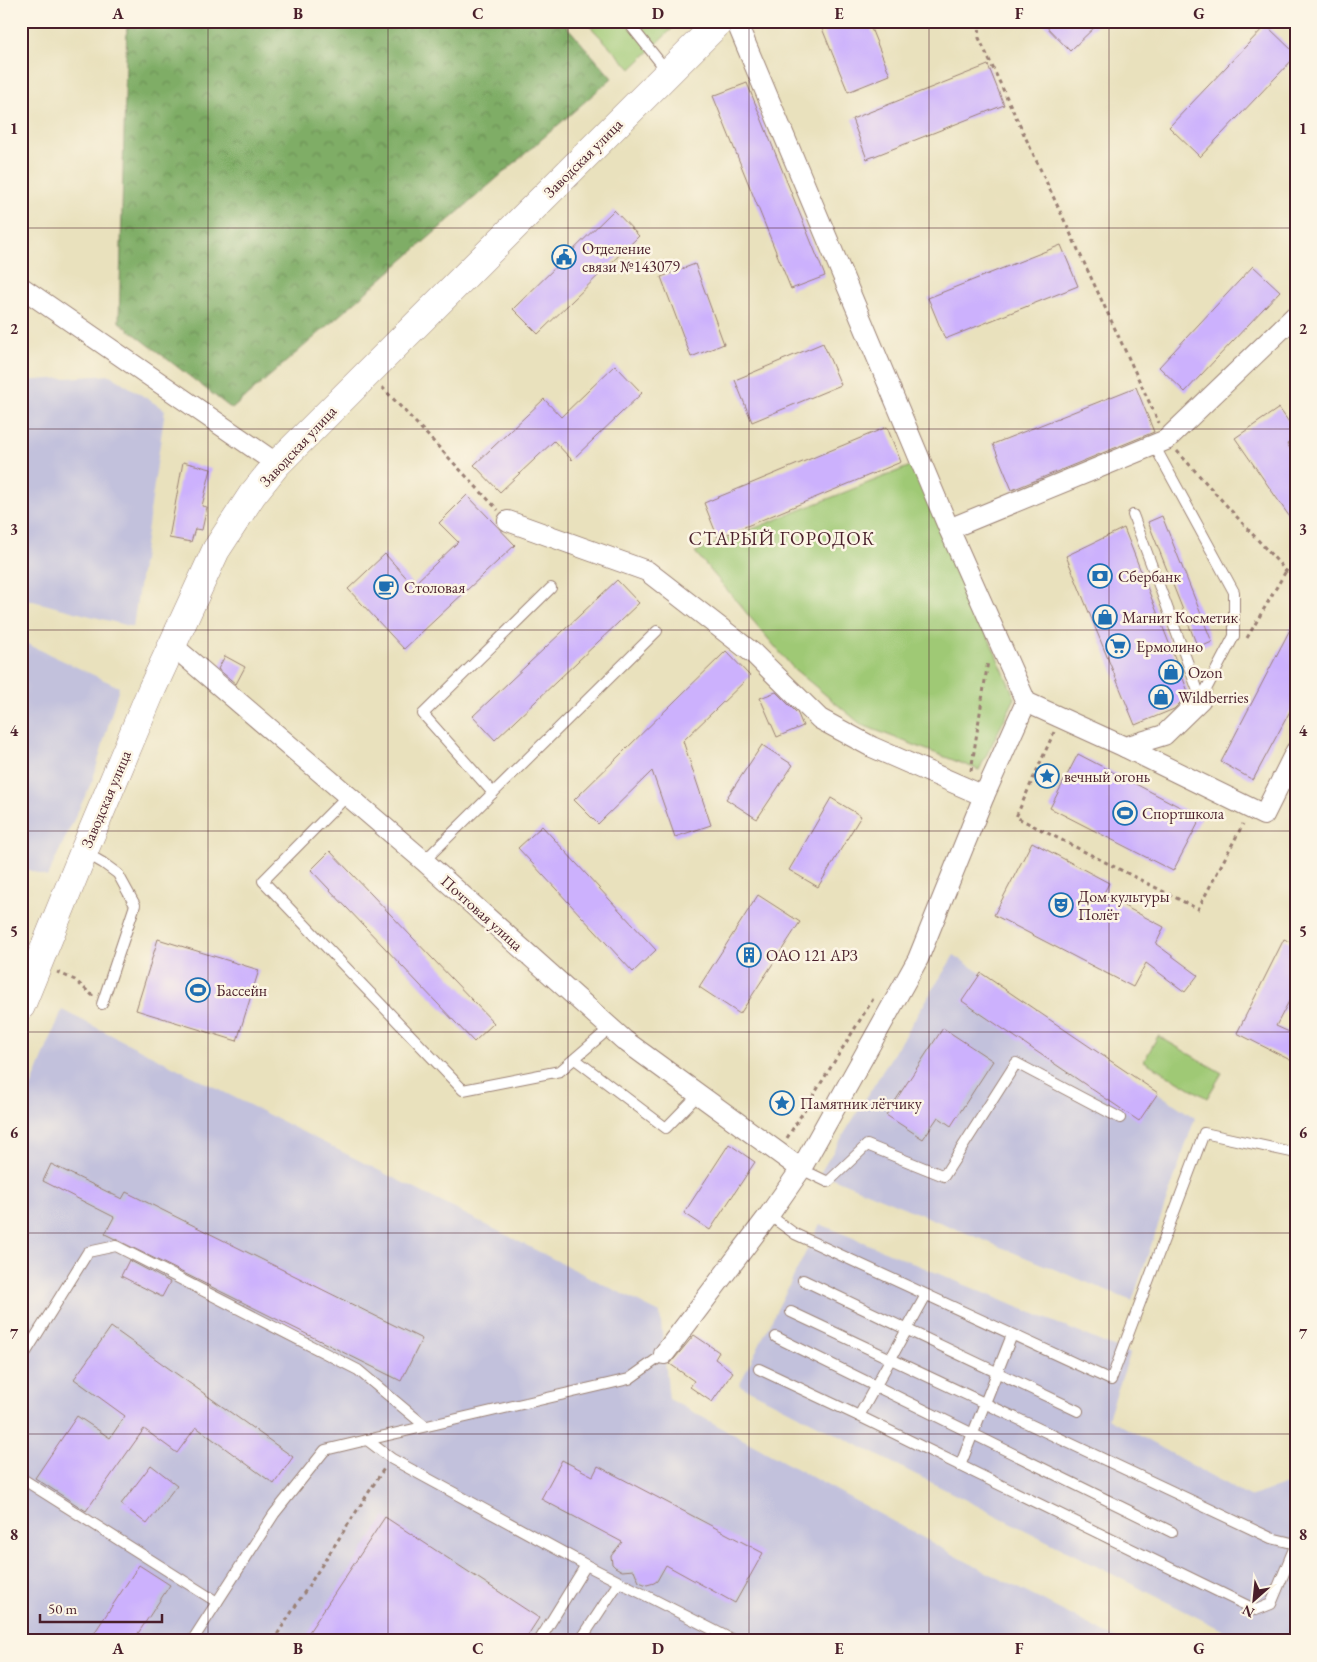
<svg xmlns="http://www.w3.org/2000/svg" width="1317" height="1662" viewBox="0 0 1317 1662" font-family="'EB Garamond',serif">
	<defs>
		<pattern id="forest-crowns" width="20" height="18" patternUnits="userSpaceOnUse" patternTransform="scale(1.25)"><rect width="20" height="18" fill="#7fad66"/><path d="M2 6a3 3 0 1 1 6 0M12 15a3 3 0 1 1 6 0" fill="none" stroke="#6a8c54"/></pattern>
	</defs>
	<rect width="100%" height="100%" fill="#fcf5e5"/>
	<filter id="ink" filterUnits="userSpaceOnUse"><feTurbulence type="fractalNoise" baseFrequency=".02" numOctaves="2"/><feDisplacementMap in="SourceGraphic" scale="10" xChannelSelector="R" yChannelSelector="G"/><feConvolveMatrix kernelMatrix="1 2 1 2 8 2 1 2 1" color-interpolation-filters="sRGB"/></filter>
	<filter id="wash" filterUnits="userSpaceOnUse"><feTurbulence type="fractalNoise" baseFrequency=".0096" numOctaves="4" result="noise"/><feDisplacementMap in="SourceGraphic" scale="20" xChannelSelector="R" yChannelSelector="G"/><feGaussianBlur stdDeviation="1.12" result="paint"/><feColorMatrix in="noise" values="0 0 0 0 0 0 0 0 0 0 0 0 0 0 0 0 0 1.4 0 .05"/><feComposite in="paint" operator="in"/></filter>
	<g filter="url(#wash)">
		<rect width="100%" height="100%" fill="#e9e1bd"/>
		<g fill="#c2c1dc">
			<polygon points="110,375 165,410 133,627 25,599 27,520 21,515 21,381"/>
			<polygon points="21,641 119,687 93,779 47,877 21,867"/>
			<polygon points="954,955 1195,1118 1132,1301 820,1173"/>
			<polygon points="62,1010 660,1313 669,1399 971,1564 1121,1641 21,1641 21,1112"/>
			<polygon points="820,1224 1130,1354 1108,1418 1249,1497 1296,1481 1296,1619 1285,1641 1244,1641 739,1385"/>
		</g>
		<polygon fill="url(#forest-crowns)" stroke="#646648" points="127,21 562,21 612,78 232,409 119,322"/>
		<g fill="#9fc975" stroke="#747450">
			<polygon points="585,21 680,21 631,69"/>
			<polygon points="913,465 1015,698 979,770 862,725 793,668 695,552"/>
			<polygon points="1158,1036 1222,1073 1207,1098 1144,1061"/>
		</g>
		<g id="blocks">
			<g fill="#ccb1fd">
				<polygon points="819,21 868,21 890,75 848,92"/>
				<polygon points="1041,21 1101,21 1070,51"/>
				<polygon points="1266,25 1296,54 1296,56 1200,157 1169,127"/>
				<polygon points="988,65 1004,105 867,159 852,119"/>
				<polygon points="747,83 825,276 791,289 713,96"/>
				<polygon points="614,210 639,236 538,334 513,309"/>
				<polygon points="1061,245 1078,286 945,339 928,298"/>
				<polygon points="695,264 724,344 691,357 661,277"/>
				<polygon points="1253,266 1280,291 1185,392 1159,367"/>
				<polygon points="823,343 841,385 752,422 735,380"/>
				<polygon points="615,365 642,393 572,460 554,441 500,492 474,465 544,399 561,417"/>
				<polygon points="1136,387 1154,432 1012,490 993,444"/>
				<polygon points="1279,408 1296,432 1296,438 1287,444 1296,457 1296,526 1235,438"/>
				<polygon points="887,427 901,462 718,538 704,503"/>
				<polygon points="183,462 211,469 202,506 207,507 202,530 195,529 191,542 169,538"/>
				<polygon points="467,495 515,545 404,649 348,589 385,554 413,585 458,542 439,523"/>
				<polygon points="1162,516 1212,642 1198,648 1148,522"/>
				<polygon points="1124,528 1189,694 1174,709 1135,725 1066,556"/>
				<polygon points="617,580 639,603 495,740 473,716"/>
				<polygon points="1296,618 1296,700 1253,780 1221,762"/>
				<polygon points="726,651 750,676 683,741 711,825 675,837 652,771 598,824 574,800"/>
				<polygon points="225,656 245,667 236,684 218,669"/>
				<polygon points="776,692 798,714 803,726 777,737 760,698"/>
				<polygon points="762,745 793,765 757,819 726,799"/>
				<polygon points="1078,754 1201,818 1173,871 1050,808"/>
				<polygon points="831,798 861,816 818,887 789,870"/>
				<polygon points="542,826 656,950 633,972 518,848"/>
				<polygon points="1032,842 1109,883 1103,895 1164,927 1156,944 1198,975 1185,992 1146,963 1133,987 994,915"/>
				<polygon points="330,851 494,1023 474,1042 311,870"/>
				<polygon points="758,895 800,922 740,1014 699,987"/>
				<polygon points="158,939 259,970 237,1041 136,1010"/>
				<polygon points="1284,939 1296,945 1296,988 1276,1026 1296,1035 1296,1063 1237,1033"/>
				<polygon points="981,973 1158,1093 1139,1121 962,1001"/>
				<polygon points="943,1028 993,1061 951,1126 938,1117 923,1139 886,1115"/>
				<polygon points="729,1144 755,1162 710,1230 684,1213"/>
				<polygon points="51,1164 122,1199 126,1192 422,1339 401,1381 105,1234 114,1217 43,1181"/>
				<polygon points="129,1260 170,1282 162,1297 121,1276"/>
				<polygon points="111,1327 293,1457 274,1484 196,1427 177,1453 144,1429 86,1511 35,1478 77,1416 110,1438 125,1416 74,1379"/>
				<polygon points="694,1335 719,1352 715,1359 733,1372 712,1402 690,1387 694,1381 670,1364"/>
				<polygon points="562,1460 593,1476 598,1466 763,1553 735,1603 666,1565 657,1581 654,1583 647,1585 639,1582 634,1570 622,1571 615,1567 612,1564 611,1556 622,1542 541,1499"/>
				<polygon points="151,1465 177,1485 147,1524 121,1504"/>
				<polygon points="385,1517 539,1618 524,1641 303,1641"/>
				<polygon points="139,1565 170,1585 133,1641 89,1641"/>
			</g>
		</g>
	</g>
	<g filter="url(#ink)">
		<use href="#blocks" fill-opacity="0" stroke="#9a8074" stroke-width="1"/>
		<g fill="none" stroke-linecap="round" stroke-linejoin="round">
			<g stroke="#9a8074" stroke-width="12">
				<g id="service">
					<polyline points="627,21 667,71"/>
					<polyline points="1154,445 1234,592 1234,636 1201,699"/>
					<polyline points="1133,515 1201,699"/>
					<polyline points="493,793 423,714 551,588"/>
					<polyline points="348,795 263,881 463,1090 560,1071 610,1028"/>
					<polyline points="84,852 103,863 118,874 135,905 102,1004"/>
					<polyline points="424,861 657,631"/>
					<polyline points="575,1059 666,1128 698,1095"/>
					<polyline points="801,1169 828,1182 867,1145 944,1176 1016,1063 1120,1118"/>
					<polyline points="769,1215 795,1234 1111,1380 1204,1133 1296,1153"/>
					<polyline points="803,1280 1078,1411"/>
					<path d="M791,1312L1271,1538L1296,1544L1271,1604L1256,1610L859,1416C881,1376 904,1335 926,1295"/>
					<polyline points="776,1337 1172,1532"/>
					<polyline points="21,1360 88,1252 116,1246 358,1370 425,1426"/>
					<polyline points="759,1369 859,1416"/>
					<polyline points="367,1440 629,1379 664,1354"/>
					<polyline points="960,1466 1012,1335"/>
					<polyline points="21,1478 217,1602"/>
					<polyline points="192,1641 274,1514 325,1450 367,1440 392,1459 586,1565 735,1641"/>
					<polyline points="539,1641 586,1565"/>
					<polyline points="580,1641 619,1582"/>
				</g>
			</g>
			<g stroke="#9a8074" stroke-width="22">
				<g id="minor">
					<polyline points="736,21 949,529 1026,702 1125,747 1164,735 1201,699"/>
					<polyline points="21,287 277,464"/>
					<polyline points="508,521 647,571 754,654 820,719 872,747 984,796 1026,702"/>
					<polyline points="949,529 1166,440 1296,315"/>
					<polyline points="172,645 424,861 624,1040 801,1169"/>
					<polyline points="1125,747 1264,815 1296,751"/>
					<polyline points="664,1354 769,1215 801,1169 918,959 984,796"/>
				</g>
			</g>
			<g stroke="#9a8074" stroke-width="29">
				<polyline id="secondary" points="21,1006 84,851 152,689 216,550 252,495 277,464 720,21"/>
			</g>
			<g stroke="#9a8074" stroke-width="3" stroke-dasharray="4 4" stroke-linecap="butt">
				<polyline points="980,21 979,38 1159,423"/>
				<polyline points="382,387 498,510"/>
				<polyline points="1177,451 1286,571 1296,575"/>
				<polyline points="1247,638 1286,571"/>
				<polyline points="1054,732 1016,817 1198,909 1243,824"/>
				<polyline points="971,771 988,661"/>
				<polyline points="57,972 75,980 93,996"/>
				<polyline points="787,1138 873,999"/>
				<polyline points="273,1641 385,1467"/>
			</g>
			<use href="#service" stroke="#fff" stroke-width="10"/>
			<use href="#minor" stroke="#fff" stroke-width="20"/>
			<use href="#secondary" stroke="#fff" stroke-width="28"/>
		</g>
	</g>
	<path fill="none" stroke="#4a1f2b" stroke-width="1" stroke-opacity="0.55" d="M208,21V1641M388,21V1641M568,21V1641M749,21V1641M929,21V1641M1109,21V1641M21,228H1296M21,429H1296M21,630H1296M21,831H1296M21,1032H1296M21,1233H1296M21,1434H1296"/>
	<defs>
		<g id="civic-ring" transform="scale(1.25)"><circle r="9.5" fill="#fcf5e5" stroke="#1f6fb2" stroke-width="1.5"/><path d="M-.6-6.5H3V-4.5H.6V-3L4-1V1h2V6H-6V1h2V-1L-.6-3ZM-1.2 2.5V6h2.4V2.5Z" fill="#1f6fb2"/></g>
		<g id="bank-ring" transform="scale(1.25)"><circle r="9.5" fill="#fcf5e5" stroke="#1f6fb2" stroke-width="1.5"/><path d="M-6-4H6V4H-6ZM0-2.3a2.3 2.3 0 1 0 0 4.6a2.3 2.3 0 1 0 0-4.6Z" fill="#1f6fb2"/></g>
		<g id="cafe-ring" transform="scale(1.25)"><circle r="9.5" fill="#fcf5e5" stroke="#1f6fb2" stroke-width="1.5"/><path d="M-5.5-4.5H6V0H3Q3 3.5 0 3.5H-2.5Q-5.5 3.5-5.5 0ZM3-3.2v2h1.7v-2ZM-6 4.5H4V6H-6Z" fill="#1f6fb2"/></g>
		<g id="shop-ring" transform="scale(1.25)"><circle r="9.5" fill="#fcf5e5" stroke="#1f6fb2" stroke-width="1.5"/><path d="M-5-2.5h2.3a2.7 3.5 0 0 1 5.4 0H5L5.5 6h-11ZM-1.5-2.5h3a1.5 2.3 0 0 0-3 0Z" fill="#1f6fb2"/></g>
		<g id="supermarket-ring" transform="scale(1.25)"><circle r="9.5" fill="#fcf5e5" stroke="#1f6fb2" stroke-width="1.5"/><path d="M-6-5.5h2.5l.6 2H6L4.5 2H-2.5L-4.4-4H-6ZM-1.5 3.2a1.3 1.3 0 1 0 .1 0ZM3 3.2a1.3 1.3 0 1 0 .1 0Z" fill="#1f6fb2"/></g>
		<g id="sight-ring" transform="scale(1.25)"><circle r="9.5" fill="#fcf5e5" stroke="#1f6fb2" stroke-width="1.5"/><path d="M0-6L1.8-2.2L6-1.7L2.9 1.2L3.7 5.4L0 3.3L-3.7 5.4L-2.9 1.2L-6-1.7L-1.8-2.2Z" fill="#1f6fb2"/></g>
		<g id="stadium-ring" transform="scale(1.25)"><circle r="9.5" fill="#fcf5e5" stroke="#1f6fb2" stroke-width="1.5"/><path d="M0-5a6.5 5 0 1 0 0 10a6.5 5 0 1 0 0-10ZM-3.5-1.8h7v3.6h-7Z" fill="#1f6fb2"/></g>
		<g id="theatre-ring" transform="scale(1.25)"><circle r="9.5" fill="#fcf5e5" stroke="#1f6fb2" stroke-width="1.5"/><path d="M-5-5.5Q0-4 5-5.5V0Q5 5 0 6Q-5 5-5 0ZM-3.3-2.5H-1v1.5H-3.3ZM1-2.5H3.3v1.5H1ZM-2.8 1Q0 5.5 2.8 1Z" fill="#1f6fb2"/></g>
		<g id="building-ring" transform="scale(1.25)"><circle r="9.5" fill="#fcf5e5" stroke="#1f6fb2" stroke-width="1.5"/><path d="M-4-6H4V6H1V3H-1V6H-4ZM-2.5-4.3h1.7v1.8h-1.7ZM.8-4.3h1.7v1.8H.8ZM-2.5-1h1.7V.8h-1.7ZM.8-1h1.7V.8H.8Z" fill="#1f6fb2"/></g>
	</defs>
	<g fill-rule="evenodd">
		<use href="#civic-ring" x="564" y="257"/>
		<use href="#bank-ring" x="1100" y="576"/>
		<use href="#cafe-ring" x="386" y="587"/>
		<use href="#shop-ring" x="1105" y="617"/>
		<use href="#supermarket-ring" x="1118" y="646"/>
		<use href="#shop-ring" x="1171" y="672"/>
		<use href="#shop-ring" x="1161" y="697"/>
		<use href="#sight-ring" x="1047" y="776"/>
		<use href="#stadium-ring" x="1125" y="813"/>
		<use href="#theatre-ring" x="1061" y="905"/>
		<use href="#building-ring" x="749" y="955"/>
		<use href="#stadium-ring" x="198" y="990"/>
		<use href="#sight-ring" x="782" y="1103"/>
	</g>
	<g text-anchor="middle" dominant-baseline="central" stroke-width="5" stroke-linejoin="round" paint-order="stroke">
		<g font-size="16" fill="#4a1f2b" stroke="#fcf5e5">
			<text transform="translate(583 158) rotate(-45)">Заводская улица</text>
			<text transform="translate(298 446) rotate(-47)">Заводская улица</text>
			<text transform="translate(106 799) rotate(-67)">Заводская улица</text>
			<text transform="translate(482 913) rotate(42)">Почтовая улица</text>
		</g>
		<g font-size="16" fill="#4a1f2b" stroke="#fcf5e5" text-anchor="start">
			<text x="582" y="248">Отделение<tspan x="582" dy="18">связи №143079</tspan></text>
			<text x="1118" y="576">Сбербанк</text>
			<text x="404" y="587">Столовая</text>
			<text x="1122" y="617">Магнит Косметик</text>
			<text x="1136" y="646">Ермолино</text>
			<text x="1188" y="672">Ozon</text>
			<text x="1178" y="697">Wildberries</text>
			<text x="1064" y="776">вечный огонь</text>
			<text x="1142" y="813">Спортшкола</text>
			<text x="1078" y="896">Дом культуры<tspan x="1078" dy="18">Полёт</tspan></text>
			<text x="766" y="955">OAO 121 АРЗ</text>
			<text x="216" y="990">Бассейн</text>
			<text x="800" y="1103">Памятник лётчику</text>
		</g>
		<g font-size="19" letter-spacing="1" fill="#4a1f2b" stroke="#fcf5e5">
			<text x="782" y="538">СТАРЫЙ ГОРОДОК</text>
		</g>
	</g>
	<rect width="1317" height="1662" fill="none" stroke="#fcf5e5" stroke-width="55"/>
	<g transform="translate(1254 1600) rotate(207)" stroke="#fcf5e5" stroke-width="4" paint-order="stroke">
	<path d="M0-4L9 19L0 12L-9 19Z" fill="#4a1f2b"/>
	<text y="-8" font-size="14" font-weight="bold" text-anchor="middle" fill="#4a1f2b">N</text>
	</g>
	<path d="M40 1614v8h122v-8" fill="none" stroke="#4a1f2b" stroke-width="2.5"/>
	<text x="48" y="1614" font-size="15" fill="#4a1f2b" stroke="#fcf5e5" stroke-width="4" paint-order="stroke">50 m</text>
	<rect x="28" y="28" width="1262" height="1606" fill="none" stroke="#4a1f2b" stroke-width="2"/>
	<g font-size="16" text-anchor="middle" font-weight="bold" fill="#4a1f2b">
		<text x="118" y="19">A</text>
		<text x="298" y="19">B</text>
		<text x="478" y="19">C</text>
		<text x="658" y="19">D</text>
		<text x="839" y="19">E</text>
		<text x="1019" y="19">F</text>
		<text x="1199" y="19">G</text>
		<text x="14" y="134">1</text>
		<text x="1303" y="134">1</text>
		<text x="14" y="334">2</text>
		<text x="1303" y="334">2</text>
		<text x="14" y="535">3</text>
		<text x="1303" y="535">3</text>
		<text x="14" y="736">4</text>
		<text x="1303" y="736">4</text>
		<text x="14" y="937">5</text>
		<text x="1303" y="937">5</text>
		<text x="14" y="1138">6</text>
		<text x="1303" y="1138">6</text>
		<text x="14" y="1339">7</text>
		<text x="1303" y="1339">7</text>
		<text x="14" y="1540">8</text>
		<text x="1303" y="1540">8</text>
		<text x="118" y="1654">A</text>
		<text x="298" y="1654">B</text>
		<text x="478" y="1654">C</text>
		<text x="658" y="1654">D</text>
		<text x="839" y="1654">E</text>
		<text x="1019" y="1654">F</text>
		<text x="1199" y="1654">G</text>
	</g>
</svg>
